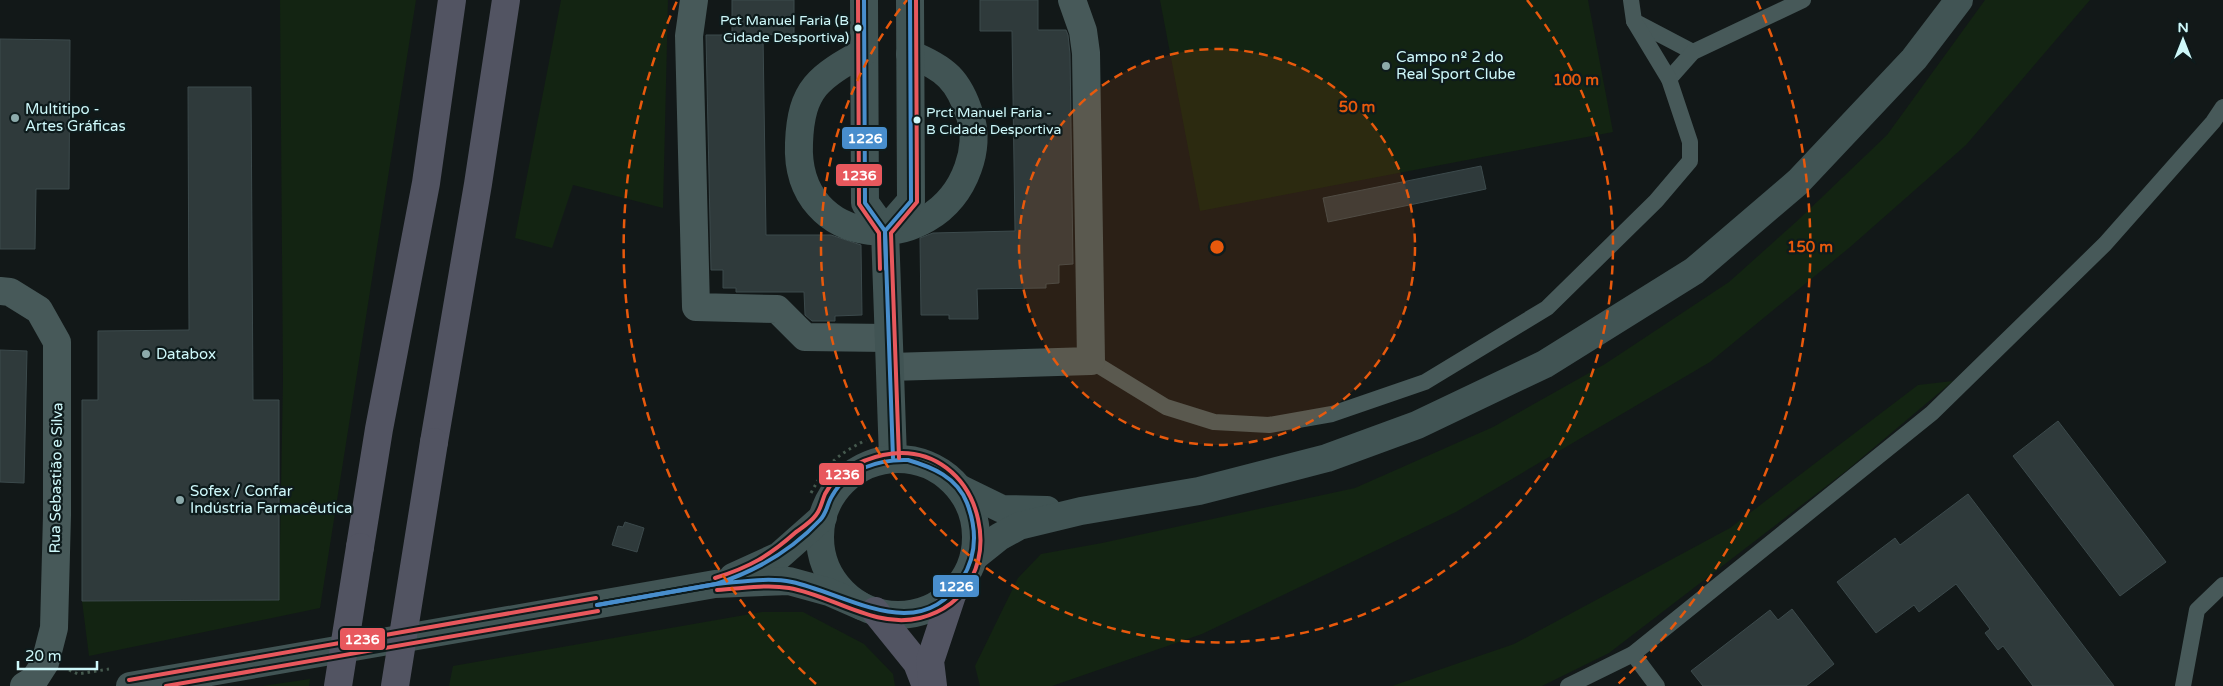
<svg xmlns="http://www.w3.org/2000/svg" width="2223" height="686" viewBox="0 0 2223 686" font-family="'Varela Round',sans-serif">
	<rect width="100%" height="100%" fill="#121818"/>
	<g fill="#132412">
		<polygon points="280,0 416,0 320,608 89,656 82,601 279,600 283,379"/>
		<polygon points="561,0 668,0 663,208 573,185 552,248 515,238"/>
		<polygon points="1160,0 1588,0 1613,132 1200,211"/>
		<polygon points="1985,0 2090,0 1966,145 1849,248 1710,362 1456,512 1202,634 1052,686 980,686 975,666 1018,578 1041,554 1102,543 1355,488 1493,427 1605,364 1729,282 1796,222 1887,135"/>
		<polygon points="1953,381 1846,471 1609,653 1542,686 1392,686 1514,644 1730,528 1918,385"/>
		<polygon points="762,612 803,612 864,644 893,674 895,686 449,686 453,666"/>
		<polygon points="310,679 309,686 262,686"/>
	</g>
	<g fill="#2f3a3b" stroke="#3c4a4c">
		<polygon points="732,0 794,0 794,34 763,35 766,235 831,235 861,245 862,315 835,316 835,321 812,321 805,315 804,292 736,292 736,288 723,288 723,270 711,270 706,35 732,35"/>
		<polygon points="980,0 1038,0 1038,30 1066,30 1068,35 1070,54 1073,264 1059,265 1059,283 1046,284 1046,288 977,289 978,319 949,319 949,315 921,315 920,238 933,233 1015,231 1012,31 980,31"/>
		<polygon points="0,39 70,40 69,189 36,189 35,249 0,249"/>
		<polygon points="188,87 251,87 253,400 279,400 279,600 82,601 82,400 98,400 98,331 189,330"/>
		<polygon points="1481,166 1486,189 1328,222 1323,198"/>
		<polygon points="0,350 27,351 24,483 0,482"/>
		<polygon points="2058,421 2166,562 2120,596 2013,456"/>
		<polygon points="1968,494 2114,686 2033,686 2003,646 1998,650 1985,633 1990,629 1956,584 1919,612 1914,605 1876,633 1837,582 1895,538 1900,545"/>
		<polygon points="625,522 644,528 637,552 612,545 618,526 623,527"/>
		<polygon points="1792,609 1834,664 1806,686 1703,686 1691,671 1770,610 1778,620"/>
	</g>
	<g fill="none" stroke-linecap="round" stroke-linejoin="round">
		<g stroke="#45594e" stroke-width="3" stroke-dasharray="2.5 4" stroke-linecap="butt">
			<path d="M811,493C827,463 837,455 866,440"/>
			<polyline points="69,670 78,674 109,669"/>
		</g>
		<g stroke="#475959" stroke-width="16">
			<polyline points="1634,21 1693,52"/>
			<polyline points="1669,79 1693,52 1803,0"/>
			<polyline points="1091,361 1166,407 1214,422 1269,425 1332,414 1425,382 1547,308 1656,201 1690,161 1690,142 1669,79 1634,21 1631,0"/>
			<polyline points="1633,654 1657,686"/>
			<polyline points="1568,686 1633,654 1932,413 2105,244 2213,122 2223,107"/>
			<polyline points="2183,686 2197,610 2223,585"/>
		</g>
		<g stroke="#475959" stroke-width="28">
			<polyline points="694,0 689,36 696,307 777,309 805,337 888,338"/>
			<polyline points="0,291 10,292 39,310 57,342 57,515 54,628 45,663 34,680 24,686"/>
			<polyline points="890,367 1091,361 1086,53 1083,31 1072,0"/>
		</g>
		<g stroke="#415454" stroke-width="28">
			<polyline points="864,0 865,203 885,231 893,458"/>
			<path d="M864,52C819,77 801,88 799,143C794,251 935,261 968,168C974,152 976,132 970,116C959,80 945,68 910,54"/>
			<polyline points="885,231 911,201 910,0"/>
			<circle cx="898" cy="537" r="78"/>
			<polyline points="961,489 1002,509 1047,510"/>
			<polyline points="974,557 999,537 1019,526 1081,511 1199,491 1327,458 1417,425 1545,364 1694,271 1798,182 1914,59 1959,0"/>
			<polyline points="733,577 779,556 823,517"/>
			<polyline points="130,686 715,584 789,581 829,592 861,606"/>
		</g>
		<g stroke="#525462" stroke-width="28">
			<polyline points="434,442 478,184 506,0"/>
			<polyline points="360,547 379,429 426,183 452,0"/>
			<polyline points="875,611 917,663 926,686"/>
			<polyline points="933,686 930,661 953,592"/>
		</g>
		<g stroke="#525462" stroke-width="28">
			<polyline points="338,686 360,547"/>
			<polyline points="395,686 434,442"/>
		</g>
		<g stroke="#0e1b1c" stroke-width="8">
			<g id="bus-1">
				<polyline points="864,0 865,203 885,231 886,269"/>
				<polyline points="893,458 885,231 911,201 910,0"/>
				<path d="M908,460C932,467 957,477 967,503C977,529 977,555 962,579C920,647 848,594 792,582C768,577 741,582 716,584C756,571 791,551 820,520C827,513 827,504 832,496C847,469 879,459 908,460Z"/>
				<polyline points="597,605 716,584"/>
				<polyline points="597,605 716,584"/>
			</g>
		</g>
		<g stroke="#0e1b1c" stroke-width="8">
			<g id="bus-2">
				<polyline points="858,0 859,204 879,233 880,269"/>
				<polyline points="899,458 891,233 917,202 916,0"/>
				<path d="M715,578C750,567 769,556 796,532C803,527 811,522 816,515C821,509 822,501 825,494C836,473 860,460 883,455C986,434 1021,592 920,618C874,629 832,595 789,588C765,584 741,589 717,590"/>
				<polyline points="129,680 596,598"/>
				<polyline points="166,686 598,611"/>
			</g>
		</g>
		<use href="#bus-1" stroke="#488ecd" stroke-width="4"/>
		<use href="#bus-2" stroke="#e8585d" stroke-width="4"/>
	</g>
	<circle cx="1217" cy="247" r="198" fill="#e8590c" fill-opacity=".12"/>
	<g fill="none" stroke="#e8590c" stroke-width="2.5" stroke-dasharray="9 6">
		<circle cx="1217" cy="247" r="198"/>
		<path d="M1527 0A396 396 0 1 1 907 0"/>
		<path d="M816 684A593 593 0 0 1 677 1M1757 1A593 593 0 0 1 1618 684"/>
	</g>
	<g fill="#cef8fa" stroke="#0e1b1c" stroke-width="2">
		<circle cx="858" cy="28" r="4.5"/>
		<circle cx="917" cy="120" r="4.5"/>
	</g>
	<g fill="#8caaab" stroke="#0e1b1c" stroke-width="2">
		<circle cx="1386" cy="66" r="5"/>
		<circle cx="15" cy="118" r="5"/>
		<circle cx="146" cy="354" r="5"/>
		<circle cx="180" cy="500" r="5"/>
	</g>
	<g text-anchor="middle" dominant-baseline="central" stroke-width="4.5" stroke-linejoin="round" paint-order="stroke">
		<g font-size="14" fill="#cef8fa" stroke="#0e1b1c" text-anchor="end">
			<text x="849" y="20">Pct Manuel Faria (B<tspan x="849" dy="17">Cidade Desportiva)</tspan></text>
			<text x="926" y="112" text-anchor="start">Prct Manuel Faria -<tspan x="926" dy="17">B Cidade Desportiva</tspan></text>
		</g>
		<g font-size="15" fill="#cef8fa" stroke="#0e1b1c" text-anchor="start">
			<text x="1396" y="57">Campo nº 2 do<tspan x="1396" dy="17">Real Sport Clube</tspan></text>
			<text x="25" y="109">Multitipo -<tspan x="25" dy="17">Artes Gráficas</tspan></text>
			<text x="156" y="354">Databox</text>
			<text x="190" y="491">Sofex / Confar<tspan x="190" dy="17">Indústria Farmacêutica</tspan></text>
		</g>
		<g font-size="15" fill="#cef8fa" stroke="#0e1b1c">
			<text transform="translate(56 478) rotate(-89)">Rua Sebastião e Silva</text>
		</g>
	</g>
	<circle cx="1217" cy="247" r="8" fill="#e8590c" stroke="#0e1b1c" stroke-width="2.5"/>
	<g font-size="15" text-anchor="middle" font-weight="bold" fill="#e8590c" stroke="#0e1b1c" stroke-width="4.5" stroke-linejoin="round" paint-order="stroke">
		<text x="1576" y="85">100 m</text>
		<text x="1357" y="112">50 m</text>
		<text x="1810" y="252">150 m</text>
	</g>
	<g stroke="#0e1b1c" stroke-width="2">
		<rect x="841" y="126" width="47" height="24" rx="5" fill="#488ecd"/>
		<rect x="835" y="163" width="48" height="24" rx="5" fill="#e8585d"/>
		<rect x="818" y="462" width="47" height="24" rx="5" fill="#e8585d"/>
		<rect x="932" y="574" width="48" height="24" rx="5" fill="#488ecd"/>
		<rect x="339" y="627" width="47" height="24" rx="5" fill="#e8585d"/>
	</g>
	<g font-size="14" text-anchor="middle" font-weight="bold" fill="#fff">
		<text x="865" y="143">1226</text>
		<text x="859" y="180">1236</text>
		<text x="842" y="479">1236</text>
		<text x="956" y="591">1226</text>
		<text x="362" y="644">1236</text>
	</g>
	<g transform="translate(2183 40)" stroke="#0e1b1c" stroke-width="4" paint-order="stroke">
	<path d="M0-4L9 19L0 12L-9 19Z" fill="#cef8fa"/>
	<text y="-8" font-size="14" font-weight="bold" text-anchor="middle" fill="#cef8fa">N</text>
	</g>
	<path d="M18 661v8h79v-8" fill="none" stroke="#cef8fa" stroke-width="2.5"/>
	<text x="25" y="661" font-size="15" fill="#cef8fa" stroke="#0e1b1c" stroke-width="4" paint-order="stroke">20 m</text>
</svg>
